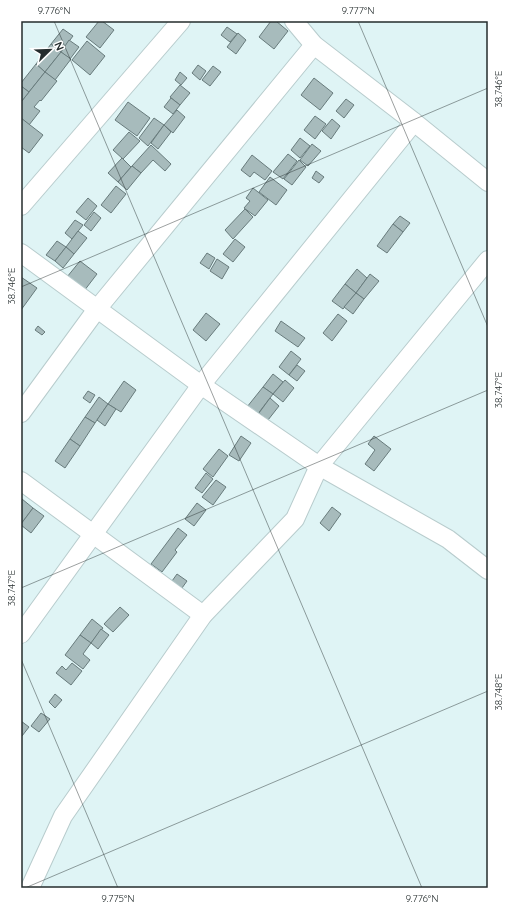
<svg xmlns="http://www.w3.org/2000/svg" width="509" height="909" viewBox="0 0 509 909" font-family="Quicksand,sans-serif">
	<rect width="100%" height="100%" fill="#dff4f5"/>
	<g fill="#a7bbbc" stroke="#687b7c">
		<polygon points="99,21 102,21 114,30 100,48 86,37"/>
		<polygon points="271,21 276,21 288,31 274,49 259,37"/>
		<polygon points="227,27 237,34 230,42 221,35"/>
		<polygon points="63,29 73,36 61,52 51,44"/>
		<polygon points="238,33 246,40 236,54 227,47"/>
		<polygon points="69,40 79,47 70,59 61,52"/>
		<polygon points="87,41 105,56 90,75 72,60"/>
		<polygon points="51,44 61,52 45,72 36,64"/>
		<polygon points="61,52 71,59 55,80 45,72"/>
		<polygon points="36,64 45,72 29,92 21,86 21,83"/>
		<polygon points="198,65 206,71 200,80 192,73"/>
		<polygon points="213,66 221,72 210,86 202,80"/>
		<polygon points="45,72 57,81 41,101 40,100 34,107 40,111 29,125 21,118 21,102"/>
		<polygon points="180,72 187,78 181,85 175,80"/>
		<polygon points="314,78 333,93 320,110 301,95"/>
		<polygon points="180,85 190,93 180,105 170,97"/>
		<polygon points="21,86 29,92 21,102"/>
		<polygon points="171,98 180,105 173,114 164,107"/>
		<polygon points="346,99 354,105 344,118 336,111"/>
		<polygon points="128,102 150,118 137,136 115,120"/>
		<polygon points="177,110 185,117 173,133 164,125"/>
		<polygon points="315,116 326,124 315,139 304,130"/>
		<polygon points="21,118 43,135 29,153 21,147"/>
		<polygon points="154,118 164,125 148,146 139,138"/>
		<polygon points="332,119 340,126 331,139 322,131"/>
		<polygon points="164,125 171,132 158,149 151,143"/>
		<polygon points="129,132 140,141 123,159 113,150"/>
		<polygon points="300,138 310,146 300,158 291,150"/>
		<polygon points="312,144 321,151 308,166 300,160"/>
		<polygon points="151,145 171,164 165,171 153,160 141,173 132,166"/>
		<polygon points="288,154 297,161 283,179 273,172"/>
		<polygon points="252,155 272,171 265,180 254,172 250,177 241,170"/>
		<polygon points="122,158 131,167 118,182 108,173"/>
		<polygon points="299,160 306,167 292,185 284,179"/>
		<polygon points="132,166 141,173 127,190 118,182"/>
		<polygon points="316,171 324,177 319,183 312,178"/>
		<polygon points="270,177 287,190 276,205 259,192"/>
		<polygon points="116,186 126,194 111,213 101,205"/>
		<polygon points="253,188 268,200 255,216 244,208 250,201 246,198"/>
		<polygon points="88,198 97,206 86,220 76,212"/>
		<polygon points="245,209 253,217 233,239 225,230"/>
		<polygon points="94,212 101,218 91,231 84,225"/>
		<polygon points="400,216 410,223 403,232 393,224"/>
		<polygon points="75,220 83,225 72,239 65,233"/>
		<polygon points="393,224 403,232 387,253 377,246"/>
		<polygon points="78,231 87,238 74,254 66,247"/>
		<polygon points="235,239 245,247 233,262 223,254"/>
		<polygon points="57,241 66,247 55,261 46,255"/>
		<polygon points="66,247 74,254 63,268 55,261"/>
		<polygon points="207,253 215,258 209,269 200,263"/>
		<polygon points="217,259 229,267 222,279 210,271"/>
		<polygon points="80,261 97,274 84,291 67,277"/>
		<polygon points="357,269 367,278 356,293 345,284"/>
		<polygon points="370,274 379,281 364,299 356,293"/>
		<polygon points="21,277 37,288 21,310"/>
		<polygon points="345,284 356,293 343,309 332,301"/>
		<polygon points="356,293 364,299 353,314 344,307"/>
		<polygon points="206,313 220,324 206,341 193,330"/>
		<polygon points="338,314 347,321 332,341 323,333"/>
		<polygon points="281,321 305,338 298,347 275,331"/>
		<polygon points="38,326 45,332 42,335 35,330"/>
		<polygon points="291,351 301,359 289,375 279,367"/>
		<polygon points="297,365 305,371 297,381 289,375"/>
		<polygon points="273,374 283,382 273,394 263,387"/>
		<polygon points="285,380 294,388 283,402 273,394"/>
		<polygon points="124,381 136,390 121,412 108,404"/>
		<polygon points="263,387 273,394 257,415 247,407"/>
		<polygon points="88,391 95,395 90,403 83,398"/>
		<polygon points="99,397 108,404 95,423 85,417"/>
		<polygon points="270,398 279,406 268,420 259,413"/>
		<polygon points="108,404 116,409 105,426 97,420"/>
		<polygon points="85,417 95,423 80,446 70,439"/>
		<polygon points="241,436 251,443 239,461 229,455"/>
		<polygon points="374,436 391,449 374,471 365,464 375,450 368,444"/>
		<polygon points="70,439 80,446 65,468 55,461"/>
		<polygon points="219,449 228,456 213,477 203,469"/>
		<polygon points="206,473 213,479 202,493 195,488"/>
		<polygon points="216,480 226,487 213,505 202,497"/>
		<polygon points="22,499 33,508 21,524 21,500"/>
		<polygon points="197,503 206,510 194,526 185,519"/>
		<polygon points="332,507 341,514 329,531 320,523"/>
		<polygon points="33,508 44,516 31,533 21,525 21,524"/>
		<polygon points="178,528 187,535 175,550 177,552 162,572 151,564"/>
		<polygon points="177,574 187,581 182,588 172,581"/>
		<polygon points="120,607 129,615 113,632 104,624"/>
		<polygon points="92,619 103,628 91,643 80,635"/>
		<polygon points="101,629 109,635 98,649 91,643"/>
		<polygon points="80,635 91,643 83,654 90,660 83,669 65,655"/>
		<polygon points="72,663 82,671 71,685 56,673 62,666 66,670"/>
		<polygon points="55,694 62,700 55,708 49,702"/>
		<polygon points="41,713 50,719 39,732 31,726"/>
		<polygon points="21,721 29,727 22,736 21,736"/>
	</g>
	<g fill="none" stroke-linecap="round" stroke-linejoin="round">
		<g stroke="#b8cccd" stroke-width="20">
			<g id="minor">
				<polyline points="294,21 314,45 414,122 488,182"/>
				<polyline points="21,206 181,21"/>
				<polyline points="21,253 201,385 319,466 448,539 488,570"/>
				<polyline points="21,413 97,309 314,45"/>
				<polyline points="21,481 203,615"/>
				<polyline points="21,634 201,385 414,122"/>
				<polyline points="30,888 63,816 203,615 295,519 319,466 488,260"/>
			</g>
		</g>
		<use href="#minor" stroke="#fff" stroke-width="18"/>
	</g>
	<path fill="none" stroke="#242c2d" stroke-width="1" stroke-opacity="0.45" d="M54,21L422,888M358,21L488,327M21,287L488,88M21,588L488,390M21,659L118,888M25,888L488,691"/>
	<rect width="509" height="909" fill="none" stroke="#ffffff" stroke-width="44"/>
	<g transform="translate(50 50) rotate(67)" stroke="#ffffff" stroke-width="3" paint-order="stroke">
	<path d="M0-3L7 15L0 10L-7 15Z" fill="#242c2d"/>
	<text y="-6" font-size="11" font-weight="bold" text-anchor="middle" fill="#242c2d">N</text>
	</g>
	<rect x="22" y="22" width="465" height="865" fill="none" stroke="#242c2d" stroke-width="1.5"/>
	<g font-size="10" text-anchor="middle" fill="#242c2d">
		<text x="54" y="14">9.776°N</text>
		<text x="358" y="14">9.777°N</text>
		<text transform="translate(498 89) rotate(-90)" y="4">38.746°E</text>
		<text transform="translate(11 286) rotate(-90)" y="4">38.746°E</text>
		<text transform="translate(498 390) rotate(-90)" y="4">38.747°E</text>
		<text transform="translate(11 588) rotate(-90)" y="4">38.747°E</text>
		<text transform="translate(498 692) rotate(-90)" y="4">38.748°E</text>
		<text x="118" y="902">9.775°N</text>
		<text x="422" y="902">9.776°N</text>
	</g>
</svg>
